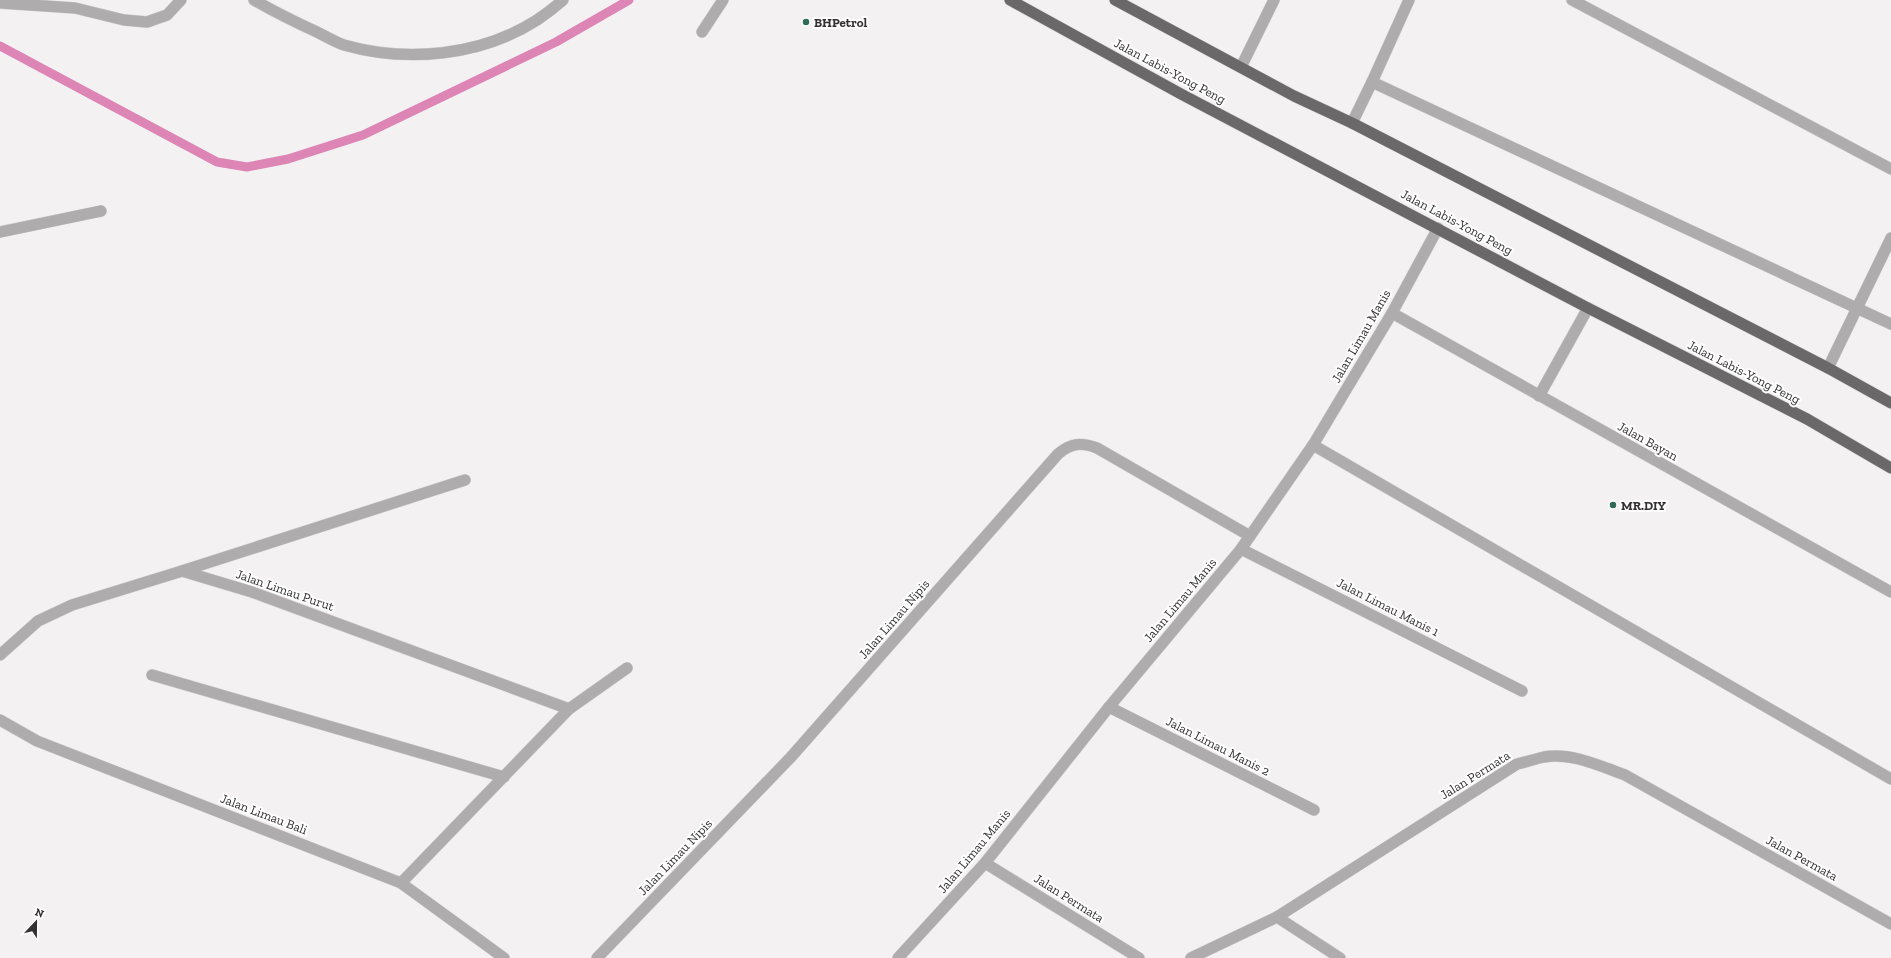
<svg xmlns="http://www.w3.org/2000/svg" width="1891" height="958" viewBox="0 0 1891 958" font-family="'Zilla Slab',serif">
	<rect width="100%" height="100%" fill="#f4f1f3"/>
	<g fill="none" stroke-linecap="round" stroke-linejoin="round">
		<polyline stroke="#dd85b5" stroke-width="9" points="0,46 217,162 247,167 288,159 363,135 556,42 629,0"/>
		<g stroke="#d1ced0" stroke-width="12">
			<g id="service">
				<polyline points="1572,0 1891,169"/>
				<polyline points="702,32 723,0"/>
				<polyline points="1241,67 1274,0"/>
				<polyline points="1372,82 1409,0"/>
				<polyline points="152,675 504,777"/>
			</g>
		</g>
		<g stroke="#d1ced0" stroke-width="12">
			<g id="minor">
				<path d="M254,0C275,12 295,22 317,32C325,36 335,42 344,45C407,63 481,56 537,20C546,14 555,7 563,0"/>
				<polyline points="0,3 75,8 124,20 147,22 167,15 181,0"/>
				<polyline points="1352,123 1372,82 1891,324"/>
				<polyline points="0,232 101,211"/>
				<polyline points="1392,313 1891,592"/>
				<polyline points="1828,368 1891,238"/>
				<polyline points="1539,396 1588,308"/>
				<polyline points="1313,445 1891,779"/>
				<polyline points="1241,549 1522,691"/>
				<polyline points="182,571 465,480"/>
				<polyline points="0,655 38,621 72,605 182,571 252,592 569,709"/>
				<polyline points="1109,707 1314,810"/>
				<polyline points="0,720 37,741 401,883 504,958"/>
				<polyline points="985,863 1139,958"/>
				<polyline points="401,883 569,709 627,668"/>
				<polyline points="1277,917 1340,958"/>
				<path d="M597,958L791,757L1058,454C1071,443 1081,442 1097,448L1250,536"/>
				<polyline points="898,958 985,863 1109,707 1241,549 1313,445 1392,313 1438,228"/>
				<path d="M1191,958L1277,917L1517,764C1526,762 1535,759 1544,757C1571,752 1600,766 1625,775L1891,924"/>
			</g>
		</g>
		<g stroke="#d1ced0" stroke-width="12">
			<g id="trunk">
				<polyline points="1010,0 1181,94 1588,308 1807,419 1891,468"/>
				<polyline points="1115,0 1294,96 1352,123 1828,368 1891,403"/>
			</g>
		</g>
		<use href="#service" stroke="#aeacad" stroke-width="11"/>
		<use href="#minor" stroke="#aeacad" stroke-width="11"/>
		<use href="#trunk" stroke="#6b6869" stroke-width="11"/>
	</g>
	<g fill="#2f6b55" stroke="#fff" stroke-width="1.5">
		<circle cx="806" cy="22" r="4"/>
		<circle cx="1613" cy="505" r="4"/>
	</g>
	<g text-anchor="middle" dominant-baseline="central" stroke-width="4" stroke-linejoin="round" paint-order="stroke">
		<g font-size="13" font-weight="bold" fill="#333132" stroke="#fff" text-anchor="start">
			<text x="814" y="22">BHPetrol</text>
			<text x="1621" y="505">MR.DIY</text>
		</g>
		<g font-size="13" fill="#333132" stroke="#fff">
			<text transform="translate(1170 71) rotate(28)">Jalan Labis-Yong Peng</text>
			<text transform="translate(1457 222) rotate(28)">Jalan Labis-Yong Peng</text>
			<text transform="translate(1361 336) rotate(-60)">Jalan Limau Manis</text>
			<text transform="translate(1744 372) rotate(27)">Jalan Labis-Yong Peng</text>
			<text transform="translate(1648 441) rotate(29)">Jalan Bayan</text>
			<text transform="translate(285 590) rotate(19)">Jalan Limau Purut</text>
			<text transform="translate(1180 600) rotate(-50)">Jalan Limau Manis</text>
			<text transform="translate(1388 607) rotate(27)">Jalan Limau Manis 1</text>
			<text transform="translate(894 619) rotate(-49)">Jalan Limau Nipis</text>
			<text transform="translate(1218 746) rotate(27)">Jalan Limau Manis 2</text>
			<text transform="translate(1475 775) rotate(-32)">Jalan Permata</text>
			<text transform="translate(264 814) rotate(21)">Jalan Limau Bali</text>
			<text transform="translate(974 851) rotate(-50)">Jalan Limau Manis</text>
			<text transform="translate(675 857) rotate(-46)">Jalan Limau Nipis</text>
			<text transform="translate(1802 858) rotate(29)">Jalan Permata</text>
			<text transform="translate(1069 898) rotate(32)">Jalan Permata</text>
		</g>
	</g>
	<g transform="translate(36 922) rotate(22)" stroke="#ffffff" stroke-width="3" paint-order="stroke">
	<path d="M0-3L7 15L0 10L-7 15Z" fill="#333132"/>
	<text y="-6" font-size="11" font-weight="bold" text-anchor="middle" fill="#333132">N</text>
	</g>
</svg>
